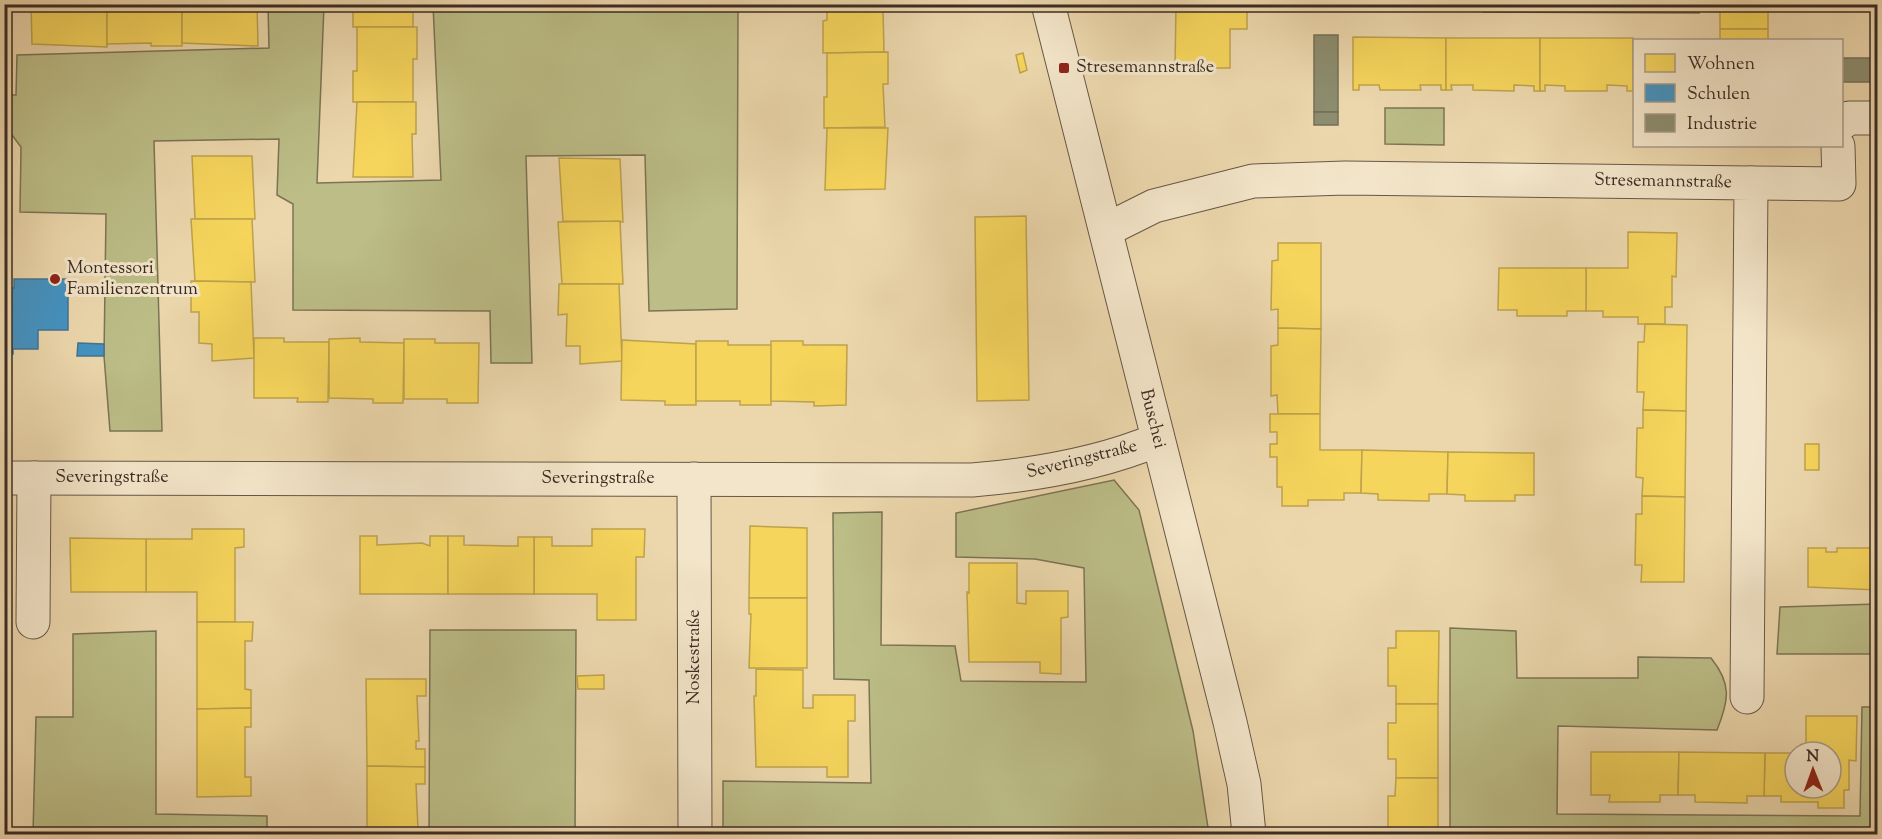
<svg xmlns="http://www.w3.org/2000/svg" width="1882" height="839" viewBox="0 0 1882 839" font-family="'Sorts Mill Goudy',serif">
	<rect width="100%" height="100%" fill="#ecd7ac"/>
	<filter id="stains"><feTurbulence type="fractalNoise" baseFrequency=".00333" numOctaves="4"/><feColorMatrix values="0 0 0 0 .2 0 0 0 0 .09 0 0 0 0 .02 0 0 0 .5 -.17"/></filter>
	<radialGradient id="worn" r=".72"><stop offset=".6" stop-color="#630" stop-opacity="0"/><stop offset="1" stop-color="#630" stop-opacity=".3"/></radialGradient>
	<g fill="#bcbd87" stroke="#7c7456" stroke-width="1.5">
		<polygon points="268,5 324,5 317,183 441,180 433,5 738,5 737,309 649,311 645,155 526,156 532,363 491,363 490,311 293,310 293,204 277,195 279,139 154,141 162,431 110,431 104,356 106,214 20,212 21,147 9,131 4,131 5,95 16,95 17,55 269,48"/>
		<polygon points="1483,5 1699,4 1699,13 1483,12"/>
		<polygon points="1385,108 1444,108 1444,145 1385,144"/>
		<polygon points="1114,480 1139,510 1193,731 1209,834 723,832 723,781 871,783 869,680 834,679 833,513 882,512 881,645 955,646 961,681 1086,682 1084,568 1035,559 956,557 956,513"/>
		<polygon points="1877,604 1877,654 1777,654 1780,607"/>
		<path d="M1450,628L1516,631L1517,678H1638V657L1711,658C1732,684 1729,700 1717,730L1558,726L1557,814L1860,816L1862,707H1877V834H1450Z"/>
		<polygon points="430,630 576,630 575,834 429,834"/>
		<polygon points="156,631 156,814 267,816 267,834 33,834 36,717 73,717 73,634"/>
	</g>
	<g fill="#f6d55c" stroke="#bea24c" stroke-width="1.5">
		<polygon points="31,4 107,4 107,47 32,44"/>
		<polygon points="107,4 182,4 182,46 151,46 151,43 107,44"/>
		<polygon points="182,4 257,4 258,46 182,43"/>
		<rect x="353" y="4" width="60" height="23"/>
		<polygon points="827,4 888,4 888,9 883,9 884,52 823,53 823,21 827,20"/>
		<polygon points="1176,4 1230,4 1230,9 1247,9 1247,29 1230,29 1230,68 1175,68"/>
		<polygon points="1724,4 1768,4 1768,29 1720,29 1720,7 1725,7"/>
		<polygon points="357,27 417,27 417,59 413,59 413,102 353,102 353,71 357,71"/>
		<rect x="1720" y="29" width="48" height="11"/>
		<polygon points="1353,37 1446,38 1446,90 1441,90 1441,85 1420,85 1421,90 1380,90 1379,85 1359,85 1359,90 1353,90"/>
		<polygon points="1446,38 1540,38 1540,91 1534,91 1534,86 1514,85 1514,91 1473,90 1473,85 1451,85 1452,90 1446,90"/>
		<polygon points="1540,38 1633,38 1633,91 1627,91 1627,86 1607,85 1607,91 1565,91 1565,86 1545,85 1545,91 1540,91"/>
		<polygon points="888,52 888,84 883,84 885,127 824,128 824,97 827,97 827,53"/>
		<polygon points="1023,53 1027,70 1020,73 1016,55"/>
		<polygon points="357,102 416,102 416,134 412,134 413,177 353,177"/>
		<polygon points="827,128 888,128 885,189 825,190"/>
		<polygon points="192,156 252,156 255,219 195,219"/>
		<polygon points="559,158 620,159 623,222 563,221"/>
		<polygon points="1026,216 1029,400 977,401 975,217"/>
		<polygon points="191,219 252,219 255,282 195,281"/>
		<polygon points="620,221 623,284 562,284 558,222"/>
		<polygon points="1628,232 1677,233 1676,277 1672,276 1672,307 1665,307 1665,324 1638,324 1638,317 1603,317 1603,311 1586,311 1586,268 1628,268"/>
		<polygon points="1278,243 1321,243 1321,329 1278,328 1278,309 1271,310 1272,261 1278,260"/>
		<polygon points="1499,268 1586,268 1586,311 1567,311 1567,316 1517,316 1517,310 1498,310"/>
		<polygon points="191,281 251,282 254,358 212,361 212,344 199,343 199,312 191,312"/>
		<polygon points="559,284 619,284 622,361 580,364 580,346 566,346 567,314 558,315"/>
		<polygon points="1645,324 1687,325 1686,411 1643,410 1644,392 1637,392 1638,342 1644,342"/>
		<polygon points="1278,328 1321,329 1320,414 1278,414 1277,395 1271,396 1271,346 1278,345"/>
		<polygon points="254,338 284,338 284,342 329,342 328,402 297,402 298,398 254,398"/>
		<polygon points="360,338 360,342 404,343 403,403 373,403 373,399 329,398 329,339"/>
		<polygon points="404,339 435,339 435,343 479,343 478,403 447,403 447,399 404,399"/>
		<polygon points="622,340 696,344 696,405 665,405 665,401 621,400"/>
		<polygon points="696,341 728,341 728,345 772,345 771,405 740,405 740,401 696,401"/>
		<polygon points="771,341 803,341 803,345 847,345 846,405 814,406 814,402 771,401"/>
		<polygon points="1643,410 1686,411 1685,497 1642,496 1643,478 1636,477 1637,428 1643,428"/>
		<polygon points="1270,414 1320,414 1320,450 1362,450 1361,493 1344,493 1344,500 1308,500 1308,506 1282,506 1282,487 1277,487 1277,457 1270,457 1270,444 1277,444 1277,432 1270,432"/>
		<rect x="1805" y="444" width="14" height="26"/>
		<polygon points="1362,450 1448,452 1447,494 1429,494 1429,501 1378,500 1378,494 1361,493"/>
		<polygon points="1448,452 1534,453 1534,495 1515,495 1515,501 1465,501 1465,495 1447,494"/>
		<polygon points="1642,496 1685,497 1684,582 1641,582 1642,565 1635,565 1636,514 1642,514"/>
		<polygon points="750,526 807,528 807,598 749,598"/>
		<polygon points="192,529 244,529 244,547 235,548 235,622 197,622 197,592 146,592 146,539 192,539"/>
		<polygon points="592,529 645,529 644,557 636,557 636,620 597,620 597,594 534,594 534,537 552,537 552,546 592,546"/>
		<polygon points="360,536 377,536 377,545 422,543 430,546 430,536 448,536 448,594 360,594"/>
		<polygon points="448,536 464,536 464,545 510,546 518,546 518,537 534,537 534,594 448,594"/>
		<polygon points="70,538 146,539 146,592 71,592"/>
		<polygon points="1808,548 1826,548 1826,552 1837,552 1837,548 1875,548 1875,551 1878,552 1878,590 1808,587"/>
		<polygon points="969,563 1017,563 1017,603 1026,604 1026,591 1068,591 1068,617 1061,618 1061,674 1040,673 1040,662 969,662 967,592 969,593"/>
		<polygon points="749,598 807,598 807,668 749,668 751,614 749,614"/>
		<polygon points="197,622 253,622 252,641 245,641 245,689 251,690 251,708 197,709"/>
		<polygon points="1396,631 1439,631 1438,704 1396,704 1396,686 1388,686 1388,648 1396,648"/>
		<polygon points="756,669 803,670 803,708 813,708 813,695 855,695 855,721 848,721 848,777 827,777 827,767 756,767 754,696 756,696"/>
		<polygon points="604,675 604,689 578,689 577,676"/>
		<polygon points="366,679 426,679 426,696 417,696 419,741 416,741 416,749 425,749 425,767 367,766"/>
		<polygon points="1396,704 1438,704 1438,778 1396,778 1396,759 1388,759 1388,723 1396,723"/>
		<polygon points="251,708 251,727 245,727 245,777 251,777 251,796 197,797 197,709"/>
		<polygon points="1806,716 1857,716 1856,761 1849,760 1849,790 1844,790 1844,808 1818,808 1818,802 1781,802 1781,796 1764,796 1765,753 1795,753 1795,788 1831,788 1831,752 1806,752"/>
		<polygon points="1591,752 1679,752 1678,795 1660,795 1660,802 1609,802 1610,795 1591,795"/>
		<polygon points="1679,752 1765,753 1764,796 1747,796 1747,803 1695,802 1695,795 1678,795"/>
		<polygon points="367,766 425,767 425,784 416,784 418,830 415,830 415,834 367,834"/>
		<polygon points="1396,778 1438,778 1438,834 1388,834 1388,796 1395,796"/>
	</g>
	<g fill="#4393c3" stroke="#417494" stroke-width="1.5">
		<polygon points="14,279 68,279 68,330 38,330 38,349 13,349 13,354 4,354 4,288 14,288"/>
		<polygon points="78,343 104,344 104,356 77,356"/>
	</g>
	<g fill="#8c8c6e" stroke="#746f58" stroke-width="1.5">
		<rect x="1314" y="35" width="24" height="77"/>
		<rect x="1842" y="58" width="36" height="24"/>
		<rect x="1314" y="112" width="24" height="13"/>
	</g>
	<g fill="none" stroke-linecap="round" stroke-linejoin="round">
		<g stroke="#685747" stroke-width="35">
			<g id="minor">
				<polyline points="1048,4 1230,722 1244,784 1249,834"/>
				<polyline points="1842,123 1849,118 1878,118"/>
				<polyline points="1751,183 1839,184 1838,146"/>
				<polyline points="1106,230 1154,206 1253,181 1345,178 1751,183 1747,697"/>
				<path d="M4,478L972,480C1034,475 1099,464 1157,440"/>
				<polyline points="694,479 695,834"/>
				<polyline points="33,622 34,478"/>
			</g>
		</g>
		<use href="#minor" stroke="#f3e5c9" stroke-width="33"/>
	</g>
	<g fill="#8f2418" stroke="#f3e5c9" stroke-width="2">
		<rect x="1058" y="62" width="12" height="12" rx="3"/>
		<circle cx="55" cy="279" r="6"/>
	</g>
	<g text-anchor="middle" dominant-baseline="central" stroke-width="6" stroke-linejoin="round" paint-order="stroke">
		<g font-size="18" fill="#3c2c25" stroke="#f3e5c9" text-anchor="start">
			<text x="1076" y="68">Stresemannstraße</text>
			<text x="67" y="269">Montessori<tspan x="67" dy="21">Familienzentrum</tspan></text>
		</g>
		<g font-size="18" fill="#3c2c25" stroke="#f3e5c9">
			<text transform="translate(1663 182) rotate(1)">Stresemannstraße</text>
			<text transform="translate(1152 419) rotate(76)">Buschei</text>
			<text transform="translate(1082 460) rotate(-14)">Severingstraße</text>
			<text x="112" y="478">Severingstraße</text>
			<text x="598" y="479">Severingstraße</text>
			<text transform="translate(695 657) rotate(-90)">Noskestraße</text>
		</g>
	</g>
	<rect width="1882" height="839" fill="none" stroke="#ecd7ac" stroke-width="24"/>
	<rect x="6" y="6" width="1870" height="827" fill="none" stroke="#3c2c25" stroke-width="3"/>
	<rect x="12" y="12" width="1858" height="815" fill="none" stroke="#3c2c25" stroke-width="1.5"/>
	<rect x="1633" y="39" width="210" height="108" fill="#f3e5c9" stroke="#aa9b87" stroke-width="1.5"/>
	<rect x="1645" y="54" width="30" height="18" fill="#f6d55c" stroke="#aa9b87" stroke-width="1.5"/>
	<text x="1687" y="69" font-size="18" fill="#3c2c25">Wohnen</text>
	<rect x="1645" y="84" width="30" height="18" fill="#4393c3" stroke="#aa9b87" stroke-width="1.5"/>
	<text x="1687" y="99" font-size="18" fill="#3c2c25">Schulen</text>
	<rect x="1645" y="114" width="30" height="18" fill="#8c8c6e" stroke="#aa9b87" stroke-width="1.5"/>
	<text x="1687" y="129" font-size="18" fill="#3c2c25">Industrie</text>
	<g transform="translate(1813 770) rotate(359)"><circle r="28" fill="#f3e5c9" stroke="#aa9b87" stroke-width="1.5"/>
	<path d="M0-4.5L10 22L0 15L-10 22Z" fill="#8f2418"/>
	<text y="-9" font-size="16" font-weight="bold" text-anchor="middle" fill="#3c2c25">N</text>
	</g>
	<rect width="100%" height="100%" filter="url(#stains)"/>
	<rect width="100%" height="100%" fill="url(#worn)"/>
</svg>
